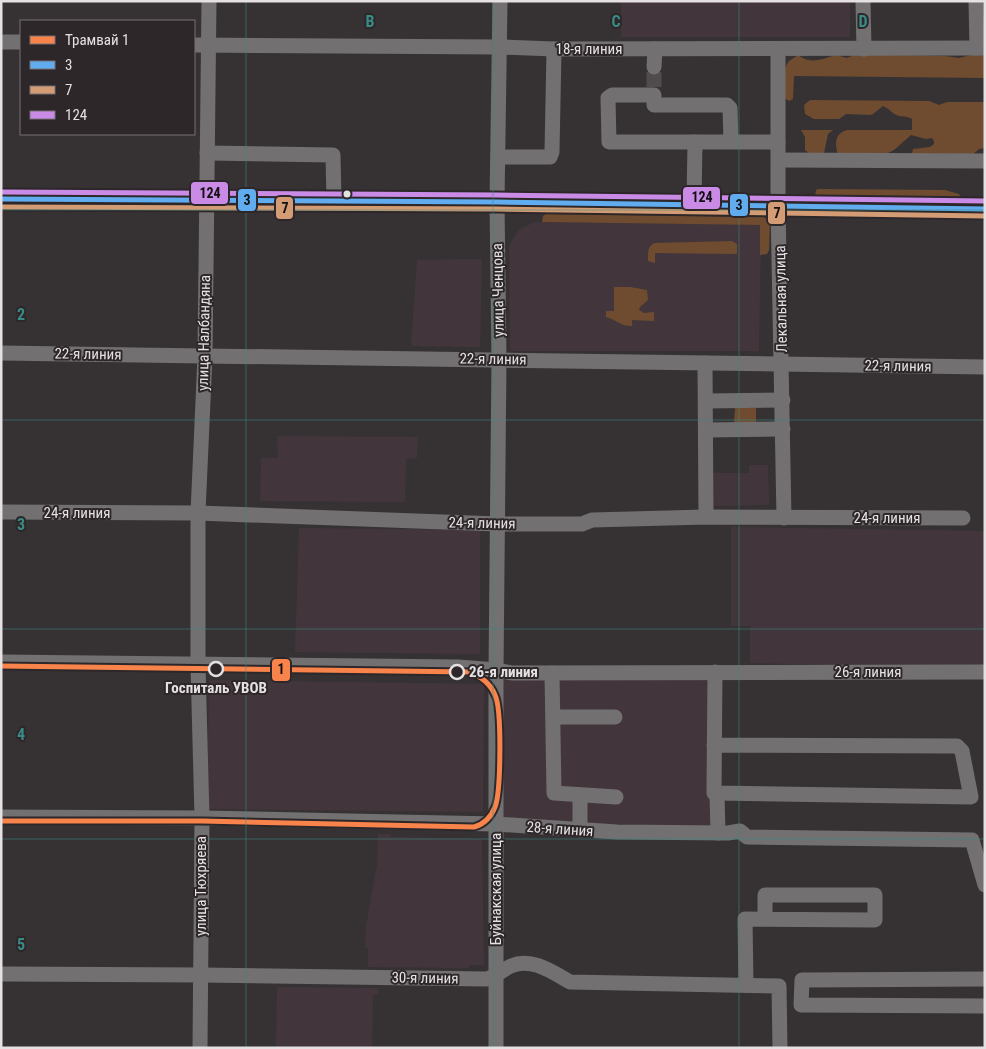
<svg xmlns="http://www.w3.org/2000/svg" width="986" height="1049" viewBox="0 0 986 1049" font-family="'Roboto Condensed',sans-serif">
	<rect width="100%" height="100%" fill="#363234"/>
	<g fill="#42363c">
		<rect x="621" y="1" width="229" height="36"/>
		<polygon points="535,222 761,225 759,351 510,351 509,246 519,230"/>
		<polygon points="482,259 480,347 411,346 417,260"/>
		<polygon points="277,436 418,437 417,458 406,459 405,502 260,501 261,458 278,458"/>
		<polygon points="749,465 768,465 769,505 710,506 711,473 749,473"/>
		<polygon points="731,527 985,531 985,669 750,663 750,626 731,626"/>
		<polygon points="299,528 480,530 480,654 295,652"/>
		<polygon points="709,677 711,828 510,823 502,820 501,684 504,678"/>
		<polygon points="209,680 484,684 483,812 207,809"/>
		<polygon points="378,834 391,834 391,837 482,839 484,965 469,965 469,968 368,967 368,948 365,948 366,926 377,865"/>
		<polygon points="277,987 378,988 378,994 373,995 372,1048 276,1048"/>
	</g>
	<g fill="#6f4c30">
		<path d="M975,54H985V78L794,76L793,99L789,101L783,97L785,68L789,61L798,55C811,65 822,59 836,55L847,58L854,55H885L945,56L959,58Z"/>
		<path d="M810,100L929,101L939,105L947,102H985V148L979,149L972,155L912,154L913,149L930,147L934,144V141L932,138L926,139L911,135L894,150L886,154L838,155C835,144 834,134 847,130H912V119C907,116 904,117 899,116C892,114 889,108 883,106L873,114L870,115L846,114L839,119H814L805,114L804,105Z"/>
		<polygon points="801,130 833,130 828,134 824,153 810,154 805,150 805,137"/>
		<polygon points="818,189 945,190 959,194 960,196 957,201 951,202 811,201 811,198 815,196 816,190"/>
		<polygon points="546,214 764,217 770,222 769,250 767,254 760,255 760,225 542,222 543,216"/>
		<path d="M732,241L737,244V254L655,253V263L648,261C648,253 647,246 655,243Z"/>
		<path d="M614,287H630L647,290L648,300L640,307L639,310L644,313L654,312V321L632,320V326C622,327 615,319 606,317V311H614Z"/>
		<polygon points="735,408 756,408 756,424 734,423"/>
	</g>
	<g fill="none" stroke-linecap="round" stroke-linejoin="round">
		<polyline stroke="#504c4e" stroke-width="15" stroke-dasharray="15 8" stroke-linecap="butt" points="654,87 654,67"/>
		<g stroke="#727070" stroke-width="15">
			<polyline points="863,1 864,49"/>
			<polyline points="976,1 977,48"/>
			<polyline points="1,42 21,42"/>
			<polyline points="194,45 500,47 554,49 985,48"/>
			<polyline points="778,49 778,206 784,518"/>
			<polyline points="654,67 655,49"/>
			<polyline points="731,142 730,108 727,105 654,105 654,95 612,95 608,98 609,142 778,142"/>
			<polyline points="207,153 333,155 334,201"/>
			<polyline points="498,157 550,157 552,152 554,49"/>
			<polyline points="779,160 985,161"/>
			<polyline points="1,199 497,202 985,209"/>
			<polyline points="694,204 695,142"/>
			<polyline points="1,353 985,367"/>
			<polyline points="705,363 706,517"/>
			<polyline points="706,401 783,400"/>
			<polyline points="706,430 783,429"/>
			<polyline points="1,512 198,513 498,524 582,524 592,520 706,517 963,518"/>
			<polyline points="1,662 458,667 496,670 512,673 985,672"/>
			<polyline points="552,673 554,793 616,797"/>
			<polyline points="553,717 615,717"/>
			<polyline points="714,745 957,746 962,751 971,797 714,793 714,790 715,672"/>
			<polyline points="717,794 718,833"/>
			<polyline points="580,795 580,830"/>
			<polyline points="1,817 202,818 496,824 617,832 728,833 740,831 747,837 972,840 985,885"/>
			<path d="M1,974L201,975L487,979C496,976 502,970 511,966C532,957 552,972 570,982L779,986L780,1048"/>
			<polyline points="985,979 802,980 801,1005 985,1006"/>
			<polyline points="746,985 745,919 875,920 875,895 765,895 765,919"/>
			<polyline points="200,1048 202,818 198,665 198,513 205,356 209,1"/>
			<polyline points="496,1048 496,670 499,359 497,202 500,1"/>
		</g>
		<g stroke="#2d272a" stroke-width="9">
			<polyline id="bus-1" points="1,199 497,202 985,209"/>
		</g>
		<g stroke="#2d272a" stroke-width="9">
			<polyline id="bus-2" points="1,207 497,209 985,216"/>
		</g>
		<g stroke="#2d272a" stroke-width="9">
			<polyline id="bus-3" points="1,192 497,195 985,201"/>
		</g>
		<use href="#bus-1" stroke="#60acee" stroke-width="5"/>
		<use href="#bus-2" stroke="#d39c74" stroke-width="5"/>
		<use href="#bus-3" stroke="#ca8be6" stroke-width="5"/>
		<g stroke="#2d272a" stroke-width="9">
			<path id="tram-1" d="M1,666L471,672C482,678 490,683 495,695C502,709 501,792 495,807C491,817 485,824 474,827L202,821H1"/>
		</g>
		<use href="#tram-1" stroke="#f8844c" stroke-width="5"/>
	</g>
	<path fill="none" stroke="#3a8b85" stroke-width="1" stroke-opacity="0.55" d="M246,1V1048M493,1V1048M739,1V1048M1,210H985M1,420H985M1,629H985M1,839H985"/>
	<circle fill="#e5e0e2" stroke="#2d272a" stroke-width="2" cx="347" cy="194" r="4.5"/>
	<g fill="#2d272a" stroke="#e5e0e2" stroke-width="2.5">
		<circle cx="216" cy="669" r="7"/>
		<circle cx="457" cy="672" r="7"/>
	</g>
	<g text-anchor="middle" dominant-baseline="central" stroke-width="4" stroke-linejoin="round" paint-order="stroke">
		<g font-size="15" fill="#e5e0e2" stroke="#2d272a">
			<text x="589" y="49">18-я линия</text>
			<text transform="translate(498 290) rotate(-91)">улица Ченцова</text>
			<text transform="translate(781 299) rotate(-91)">Лекальная улица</text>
			<text transform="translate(204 333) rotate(-89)">улица Налбандяна</text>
			<text transform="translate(88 354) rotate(1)">22-я линия</text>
			<text transform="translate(493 359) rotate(1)">22-я линия</text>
			<text transform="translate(898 366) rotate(1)">22-я линия</text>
			<text x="77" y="513">24-я линия</text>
			<text x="887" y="518">24-я линия</text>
			<text transform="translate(482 523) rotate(1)">24-я линия</text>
			<text x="868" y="672">26-я линия</text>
			<text transform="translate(560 829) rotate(4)">28-я линия</text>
			<text transform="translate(201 886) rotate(-90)">улица Тюхряева</text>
			<text transform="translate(496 889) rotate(-90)">Буйнакская улица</text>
			<text transform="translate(425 978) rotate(1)">30-я линия</text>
		</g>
		<g font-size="15" font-weight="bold" fill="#e5e0e2" stroke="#2d272a" text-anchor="start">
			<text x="469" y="672">26-я линия</text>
			<text x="216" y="688" text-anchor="middle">Госпиталь УВОВ</text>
		</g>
	</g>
	<g font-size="16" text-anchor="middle" font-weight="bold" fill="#3a8b85" stroke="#2d272a" stroke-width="4" stroke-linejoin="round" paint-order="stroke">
		<text x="370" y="27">B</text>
		<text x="616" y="27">C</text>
		<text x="863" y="27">D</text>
		<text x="21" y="320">2</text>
		<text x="21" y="530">3</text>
		<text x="21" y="740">4</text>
		<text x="21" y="950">5</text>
	</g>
	<g stroke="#2d272a" stroke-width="2">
		<rect x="190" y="181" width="39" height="24" rx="5" fill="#ca8be6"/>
		<rect x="682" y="186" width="39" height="24" rx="5" fill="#ca8be6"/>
		<rect x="237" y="188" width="20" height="24" rx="5" fill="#60acee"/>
		<rect x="729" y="193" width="20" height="24" rx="5" fill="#60acee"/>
		<rect x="275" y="196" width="19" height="24" rx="5" fill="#d39c74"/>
		<rect x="767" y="201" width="19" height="24" rx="5" fill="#d39c74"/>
		<rect x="271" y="658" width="20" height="24" rx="5" fill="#f8844c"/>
	</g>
	<g font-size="14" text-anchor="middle" font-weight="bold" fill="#111">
		<text x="210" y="198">124</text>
		<text x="702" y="202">124</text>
		<text x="247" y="205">3</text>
		<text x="739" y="210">3</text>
		<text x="285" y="213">7</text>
		<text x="777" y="218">7</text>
		<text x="281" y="674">1</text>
	</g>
	<rect width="986" height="1049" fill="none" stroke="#e5e0e2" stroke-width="5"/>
	<rect x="20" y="20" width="175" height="115" fill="#2d272a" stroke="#777174"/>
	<rect x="30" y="36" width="25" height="8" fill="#f8844c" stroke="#777174"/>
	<text x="65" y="45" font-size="15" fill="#e5e0e2">Трамвай 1</text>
	<rect x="30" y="61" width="25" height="8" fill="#60acee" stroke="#777174"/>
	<text x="65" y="70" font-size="15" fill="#e5e0e2">3</text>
	<rect x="30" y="86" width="25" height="8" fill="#d39c74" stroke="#777174"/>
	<text x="65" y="95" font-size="15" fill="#e5e0e2">7</text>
	<rect x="30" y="111" width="25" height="8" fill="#ca8be6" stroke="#777174"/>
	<text x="65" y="120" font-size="15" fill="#e5e0e2">124</text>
</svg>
